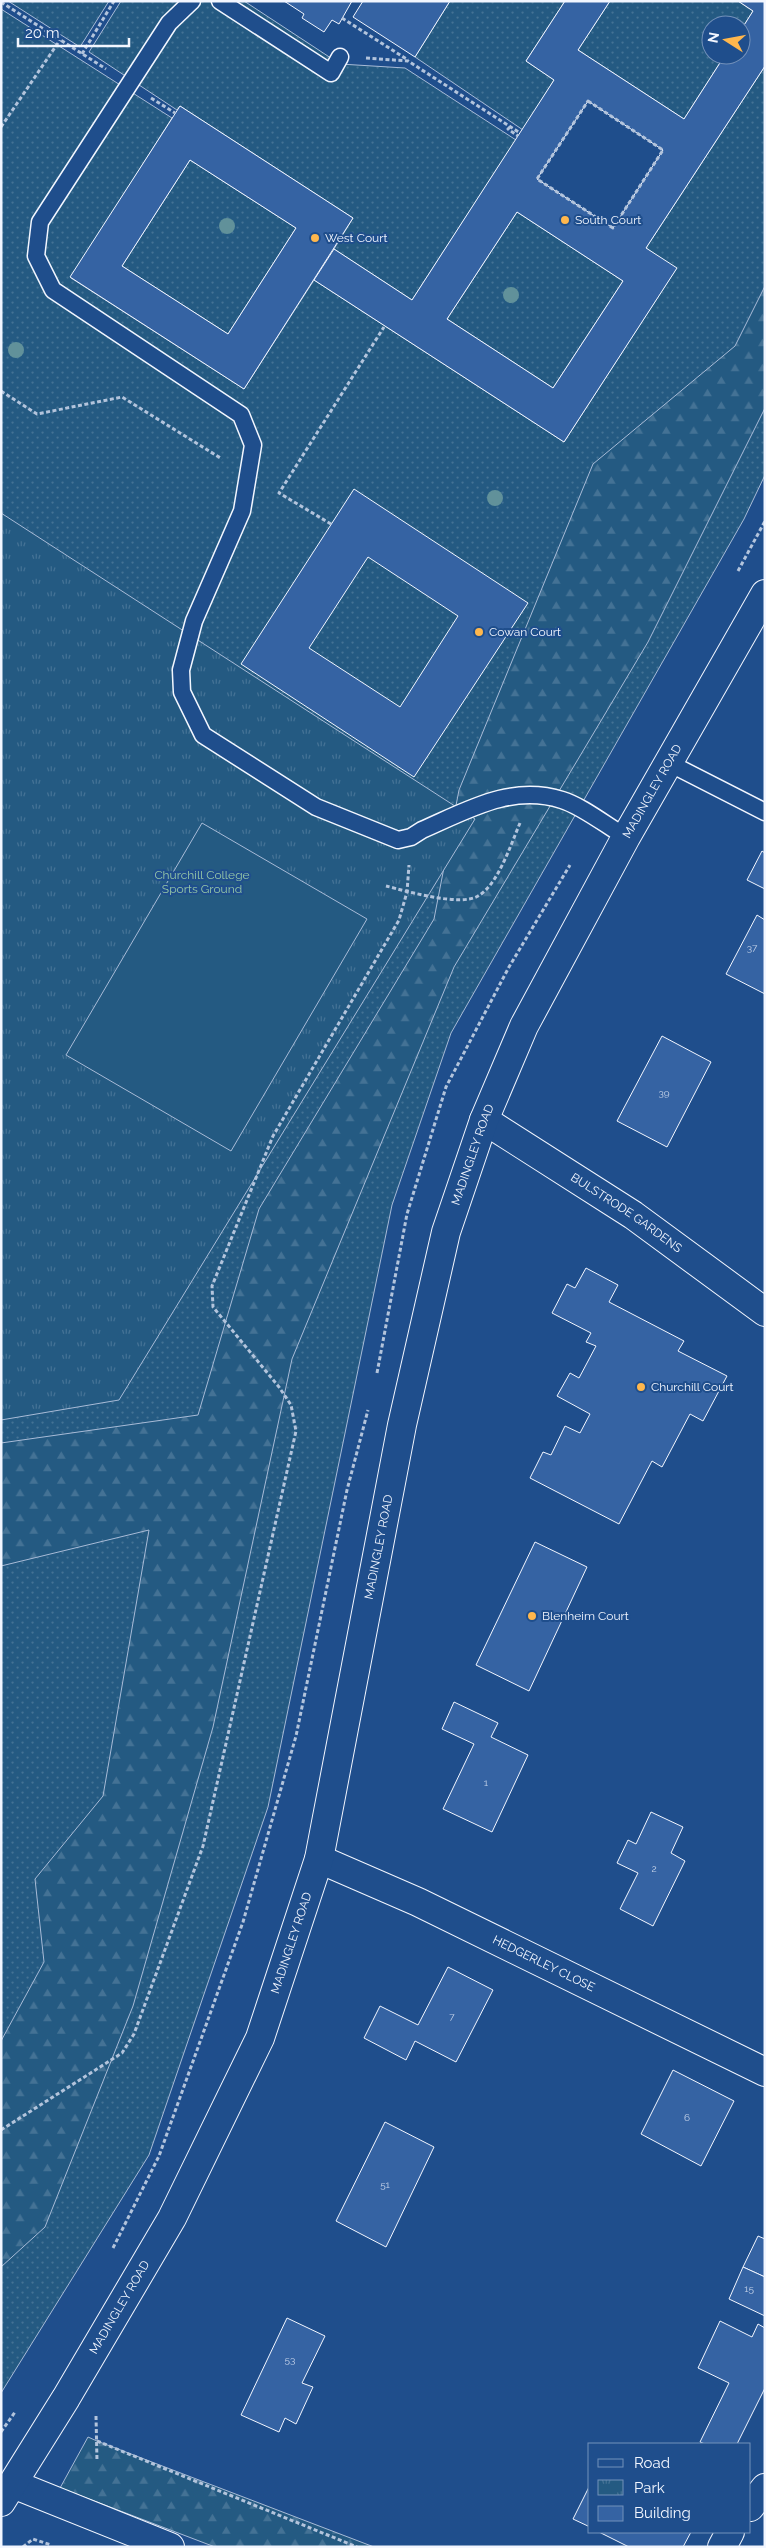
<svg xmlns="http://www.w3.org/2000/svg" width="766" height="2548" viewBox="0 0 766 2548" font-family="Raleway,sans-serif">
	<defs>
		<pattern id="grass-dots" width="8" height="8" patternUnits="userSpaceOnUse" patternTransform="scale(1.25)"><rect width="8" height="8" fill="#245a82"/><path d="M2 2h.1M6 6h.1" fill="none" stroke="#447295" stroke-width="1.8" stroke-linecap="round"/></pattern>
		<pattern id="forest-firs" width="22" height="20" patternUnits="userSpaceOnUse" patternTransform="scale(1.25)"><rect width="22" height="20" fill="#245a82"/><path d="M5 1l3.5 6h-7zM16 11l3.5 6h-7z" fill="#447295"/></pattern>
		<pattern id="park-tufts" width="24" height="20" patternUnits="userSpaceOnUse" patternTransform="scale(1.25)"><rect width="24" height="20" fill="#245a82"/><path d="M3 7l-1-3M5 7V3M7 7l1-3M15 17l-1-3M17 17v-4M19 17l1-3" fill="none" stroke="#447295"/></pattern>
	</defs>
	<rect width="100%" height="100%" fill="#1f4e8c"/>
	<g fill="url(#grass-dots)" stroke="#a8bbd7">
		<polygon points="8,1 109,1 80,47"/>
		<polygon points="121,1 244,1 340,64 405,68 516,140 412,300 334,249 353,218 180,106 177,110 89,52"/>
		<polygon points="450,1 565,1 526,61 554,80 523,130 415,57"/>
		<polygon points="610,1 738,1 753,11 741,30 741,25 711,25 711,55 725,55 684,119 578,50"/>
		<polygon points="1,9 172,118 71,278 244,389 314,280 564,442 676,269 646,248 765,66 765,475 744,519 451,1033 392,1205 268,1807 149,2155 1,2393"/>
		<polygon points="190,160 296,228 228,334 122,266"/>
		<polygon points="517,212 623,281 553,388 447,319"/>
	</g>
	<g fill="url(#forest-firs)" stroke="#a8bbd7">
		<polygon points="765,286 765,408 648,642 454,967 292,1359 213,1727 133,2006 45,2227 1,2267 1,2041 44,1962 35,1879 103,1796 149,1530 1,1566 1,1443 198,1415 259,1209 434,919 459,790 593,464 735,346"/>
		<polygon points="88,2437 97,2441 374,2547 215,2547 60,2488"/>
	</g>
	<polygon fill="url(#park-tufts)" stroke="#a8bbd7" points="1,513 475,819 119,1400 1,1420"/>
	<polygon fill="#245a82" stroke="#a8bbd7" points="202,823 367,919 231,1151 66,1055"/>
	<g fill="#3563a3" stroke="#f2f6ff" fill-rule="evenodd">
		<polygon points="284,1 352,1 339,24 332,20 324,32 302,18 304,14"/>
		<polygon points="363,1 450,1 415,57 353,17"/>
		<path d="M565,1H610L578,50L684,119L725,55H741V30L753,11L738,1H765V66L646,248L677,268L564,442L314,280L334,249L412,300L554,80L526,61ZM588,101L663,150L613,228L537,179ZM517,212L623,281L553,388L447,319Z"/>
		<path d="M180,106L353,218L244,389L70,277ZM190,160L296,228L228,334L122,266Z"/>
		<path d="M354,489L528,603L414,777L241,664ZM368,557L458,616L400,707L309,648Z"/>
		<polygon points="762,851 765,853 765,889 747,880"/>
		<polygon points="757,915 765,920 765,994 726,974"/>
		<polygon points="662,1036 711,1062 667,1147 617,1121"/>
		<polygon points="586,1268 618,1285 609,1302 684,1341 678,1351 727,1376 703,1421 690,1414 662,1467 652,1461 619,1524 530,1478 543,1452 551,1455 565,1426 580,1433 590,1414 557,1396 570,1373 579,1378 596,1346 586,1342 591,1333 552,1313 567,1284 575,1288"/>
		<polygon points="535,1542 587,1567 529,1691 476,1665"/>
		<polygon points="454,1702 498,1723 491,1737 528,1755 492,1832 443,1809 474,1744 442,1729"/>
		<polygon points="651,1812 683,1827 671,1853 685,1861 653,1926 620,1909 638,1873 617,1863 628,1840 636,1844"/>
		<polygon points="448,1967 493,1990 456,2062 415,2041 406,2060 364,2038 380,2006 418,2025"/>
		<polygon points="673,2070 734,2101 701,2166 641,2134"/>
		<polygon points="385,2122 434,2147 386,2247 336,2221"/>
		<polygon points="758,2236 765,2239 765,2277 743,2267"/>
		<polygon points="743,2267 765,2277 765,2316 729,2299"/>
		<polygon points="287,2318 325,2336 302,2383 313,2387 296,2424 285,2418 279,2432 241,2415"/>
		<polygon points="720,2321 752,2337 758,2324 765,2328 765,2388 737,2444 705,2444 700,2442 729,2383 698,2368"/>
		<polygon points="590,2485 590,2527 573,2519"/>
		<polygon points="599,2532 691,2532 683,2547 629,2547"/>
	</g>
	<g fill="none" stroke-linecap="round" stroke-linejoin="round">
		<g stroke="#f2f6ff" stroke-width="19">
			<g id="service">
				<path d="M192,1L169,23L40,222L36,256L53,290L241,415L253,445L242,511L194,621L181,670L182,692L203,735L316,807L398,840L411,837L422,830C468,810 511,784 562,800C582,806 607,826 626,837"/>
				<polyline points="220,1 331,73 340,57"/>
				<polyline points="669,763 765,812"/>
			</g>
		</g>
		<g stroke="#f2f6ff" stroke-width="30">
			<g id="minor">
				<path id="s1" d="M484,1120L633,1215L765,1312"/>
				<path id="s2" d="M319,1859L418,1902L765,2072"/>
				<polyline points="13,2484 170,2547"/>
				<polyline points="750,2507 765,2488"/>
				<polyline points="722,2547 730,2532"/>
			</g>
		</g>
		<g stroke="#f2f6ff" stroke-width="30">
			<g id="primary">
				<path id="s3" d="M1,2502L66,2398L172,2218L260,2038L319,1859L402,1425L446,1232L484,1120L524,1026L626,837L765,594"/>
			</g>
		</g>
		<g stroke="#b3c4dc" stroke-width="3" stroke-dasharray="4 2.5" stroke-linecap="butt">
			<polyline points="1,2 106,69"/>
			<polyline points="342,18 408,60"/>
			<polyline points="82,54 114,1"/>
			<polyline points="366,58 408,61 520,133"/>
			<polyline points="151,98 175,113"/>
			<polygon points="588,101 663,150 613,228 537,179"/>
			<polyline points="1,127 60,40"/>
			<polyline points="510,127 508,129 518,136"/>
			<polyline points="1,391 37,414 122,397 222,459"/>
			<polyline points="331,524 279,493 384,327"/>
			<polyline points="738,571 765,521"/>
			<path d="M386,886C406,891 460,907 478,896C498,885 511,844 520,823"/>
			<polyline points="377,1373 407,1214 446,1087 509,967 570,865"/>
			<polyline points="1,2130 122,2053 134,2034 203,1846 296,1431 291,1405 279,1387 213,1307 212,1286 273,1136 399,920 407,892 409,865"/>
			<polyline points="113,2248 159,2156 243,1922 296,1736 347,1490 368,1410"/>
			<polyline points="96,2416 97,2461"/>
			<polyline points="1,2432 15,2412"/>
			<polyline points="97,2441 357,2547"/>
			<polyline points="23,2547 33,2539 51,2545"/>
		</g>
		<use href="#service" stroke="#1f4e8c" stroke-width="16"/>
		<use href="#minor" stroke="#1f4e8c" stroke-width="28"/>
		<use href="#primary" stroke="#1f4e8c" stroke-width="28"/>
	</g>
	<g fill="#61919a">
		<circle cx="227" cy="226" r="8"/>
		<circle cx="511" cy="295" r="8"/>
		<circle cx="16" cy="350" r="8"/>
		<circle cx="495" cy="498" r="8"/>
	</g>
	<g fill="#ffb74d" stroke="#1f4e8c" stroke-width="2">
		<circle cx="565" cy="220" r="5"/>
		<circle cx="315" cy="238" r="5"/>
		<circle cx="479" cy="632" r="5"/>
		<circle cx="641" cy="1387" r="5"/>
		<circle cx="532" cy="1616" r="5"/>
	</g>
	<g text-anchor="middle" dominant-baseline="central" stroke-width="4" stroke-linejoin="round" paint-order="stroke">
		<g font-size="10" fill="#c3d1e8">
			<text x="752" y="947">37</text>
			<text x="664" y="1092">39</text>
			<text x="486" y="1782">1</text>
			<text x="654" y="1868">2</text>
			<text x="452" y="2016">7</text>
			<text x="687" y="2117">6</text>
			<text x="385" y="2184">51</text>
			<text x="749" y="2288">15</text>
			<text x="290" y="2359">53</text>
		</g>
		<g font-size="12" fill="#f2f6ff" stroke="#1f4e8c" text-anchor="start">
			<text x="575" y="220">South Court</text>
			<text x="325" y="238">West Court</text>
			<text x="489" y="632">Cowan Court</text>
			<text x="651" y="1387">Churchill Court</text>
			<text x="542" y="1616">Blenheim Court</text>
		</g>
		<g font-size="12" fill="#f2f6ff" stroke="#1f4e8c">
			<text stroke="none"><textPath href="#s3" startOffset="1848">MADINGLEY ROAD</textPath></text>
			<text stroke="none"><textPath href="#s3" startOffset="1442">MADINGLEY ROAD</textPath></text>
			<text stroke="none"><textPath href="#s1" startOffset="170">BULSTRODE GARDENS</textPath></text>
			<text stroke="none"><textPath href="#s3" startOffset="1038">MADINGLEY ROAD</textPath></text>
			<text stroke="none"><textPath href="#s3" startOffset="632">MADINGLEY ROAD</textPath></text>
			<text stroke="none"><textPath href="#s2" startOffset="248">HEDGERLEY CLOSE</textPath></text>
			<text stroke="none"><textPath href="#s3" startOffset="228">MADINGLEY ROAD</textPath></text>
		</g>
		<g font-size="12" fill="#97c8a6" stroke="#1f4e8c">
			<text x="202" y="875">Churchill College<tspan x="202" dy="14">Sports Ground</tspan></text>
		</g>
	</g>
	<rect width="766" height="2548" fill="none" stroke="#f2f6ff" stroke-width="5"/>
	<rect x="588" y="2443" width="162" height="90" fill="#1f4e8c" stroke="#7391ba"/>
	<rect x="598" y="2459" width="25" height="8" fill="#1f4e8c" stroke="#7391ba"/>
	<text x="634" y="2468" font-size="15" fill="#f2f6ff">Road</text>
	<rect x="598" y="2480" width="25" height="15" fill="url(#park-tufts)" stroke="#7391ba"/>
	<text x="634" y="2493" font-size="15" fill="#f2f6ff">Park</text>
	<rect x="598" y="2506" width="25" height="15" fill="#3563a3" stroke="#7391ba"/>
	<text x="634" y="2518" font-size="15" fill="#f2f6ff">Building</text>
	<g transform="translate(726 40) rotate(281)"><circle r="24" fill="#1f4e8c" stroke="#7391ba"/>
	<path d="M0-4L9 19L0 12L-9 19Z" fill="#ffb74d"/>
	<text y="-8" font-size="14" font-weight="bold" text-anchor="middle" fill="#f2f6ff">N</text>
	</g>
	<path d="M18 38v8h111v-8" fill="none" stroke="#f2f6ff" stroke-width="2.5"/>
	<text x="25" y="38" font-size="15" fill="#f2f6ff" stroke="#1f4e8c" stroke-width="4" paint-order="stroke">20 m</text>
</svg>
